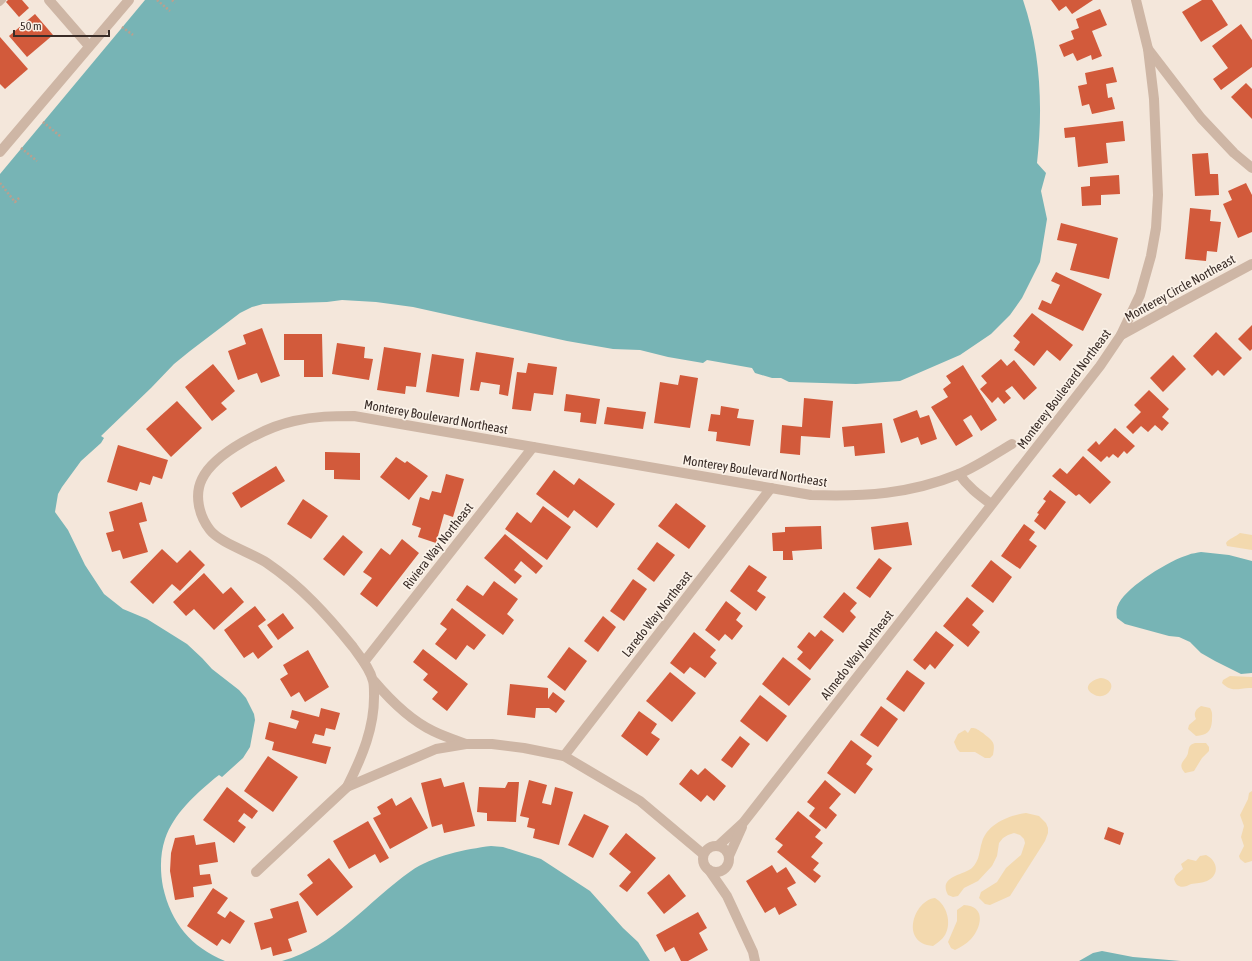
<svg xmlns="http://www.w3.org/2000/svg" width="1252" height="961" viewBox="0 0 1252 961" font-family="'Asap Condensed',sans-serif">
	<rect width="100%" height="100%" fill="#f4e7db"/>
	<g fill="#f3d9ae">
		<path d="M1240,533L1252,535V550L1227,546L1226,543C1229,538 1236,537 1240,533Z"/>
		<path d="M1230,676L1252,677V688C1239,687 1233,694 1222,683L1223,680Z"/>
		<path d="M1101,678C1122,681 1107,703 1093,694C1081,687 1093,679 1101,678Z"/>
		<path d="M1201,706L1210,708C1213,713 1212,715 1212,721C1211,732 1207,735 1196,736L1188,729L1189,725L1196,719C1193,713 1196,709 1201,706Z"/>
		<path d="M971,728C977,728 978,730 983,733C992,741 996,741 993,755L990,758H985L975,752H960L957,749L954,742L958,734L965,730L968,733Z"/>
		<path d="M1195,743H1206L1209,747V751L1202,758L1194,771L1185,773C1176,763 1186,761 1188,753C1189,747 1189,745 1195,743Z"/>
		<polygon points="1252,791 1252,861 1245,863 1240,859 1239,856 1244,846 1241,837 1244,826 1240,815 1248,799 1249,793"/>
		<path d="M1026,813L1039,816L1046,823L1048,828V833L1045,841L1010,896L990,905L985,904L979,898L981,892L997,882L1006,868L1021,855L1025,843L1024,839L1020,835L1014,833L1008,835L1003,838L999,843L997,856L992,866L978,881L964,888L958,896L953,897L948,895C938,876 962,876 972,868C980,860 979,851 982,842C987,824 1009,815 1026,813Z"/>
		<path d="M1206,855C1218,861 1220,875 1207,881C1202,883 1196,883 1191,884C1187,886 1183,888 1179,886C1176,885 1175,882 1174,879L1176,875L1183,869L1181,864L1188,859L1196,861L1200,856Z"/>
		<path d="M935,898C947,905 952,923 945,935C942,940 937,943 933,946C899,943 914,900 935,898Z"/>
		<path d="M964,905C986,906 982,927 971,939C966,944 961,947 955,950L951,948L948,942L957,921V910Z"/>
	</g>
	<g fill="#77b4b5">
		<path d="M145,0H1023C1041,53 1043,108 1037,163L1046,173L1041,191L1047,219L1040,262L1022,298L1010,315L991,334L960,355L900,381L856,384L789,382L781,378H772L755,373L752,368L707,360L703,363L668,357L640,350L613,349L567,341L413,307L376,302L342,300L327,302L263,304L252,307L240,313L190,351L174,364L151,388L101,436L104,438L101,443L81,461L62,487L58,494L55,512L68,530L85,565L104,594L123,609L147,619L187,644L202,658L212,669L239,690L246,698L254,714L255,720L250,747L243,758L222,777L219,775L215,778C195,795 174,813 165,839C160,854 160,871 163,887C171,923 191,947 225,961H0V174Z"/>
		<path d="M1201,552L1229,555L1252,561V673L1241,674L1215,661L1201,653L1190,642L1179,637L1169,636L1125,624L1117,618C1116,613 1116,608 1119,603C1128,586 1170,560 1188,555C1192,553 1197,553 1201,552Z"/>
		<path d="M491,846L503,847L541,859L590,891L623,928L638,942L650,961H282C334,947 368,901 411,871C432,856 466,849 491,846Z"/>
		<polygon points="1102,951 1133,957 1181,961 1079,961 1093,953"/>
	</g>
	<g fill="#d25a3b">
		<polygon points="8,0 22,0 29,8 19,17 6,2"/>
		<polygon points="1051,0 1093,0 1072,14 1066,6 1059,11"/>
		<polygon points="1202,0 1212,0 1228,25 1201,42 1182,12"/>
		<polygon points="1100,9 1107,25 1092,31 1102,56 1092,60 1091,55 1077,61 1073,53 1064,57 1059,45 1074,39 1071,31 1079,28 1076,19"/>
		<polygon points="35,14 53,35 27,57 9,36"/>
		<polygon points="1241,24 1252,40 1252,67 1221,90 1213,79 1228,68 1212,46"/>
		<polygon points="0,37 28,69 5,89 0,84"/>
		<polygon points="1113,67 1117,82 1106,84 1108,98 1112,97 1115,109 1092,114 1089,104 1082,106 1078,86 1087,84 1085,73"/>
		<polygon points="1246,83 1252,89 1252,119 1231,97"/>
		<polygon points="1123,121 1125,141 1106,143 1108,163 1078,167 1075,137 1065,138 1064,128"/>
		<polygon points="1208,153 1210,174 1218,174 1219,195 1195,196 1192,154"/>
		<polygon points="1119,175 1120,194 1101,195 1101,205 1082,206 1081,187 1090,186 1090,177"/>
		<polygon points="1246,183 1252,195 1252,232 1238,238 1223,204 1232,200 1228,191"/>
		<polygon points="1190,208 1211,210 1210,221 1221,222 1217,252 1207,251 1206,261 1185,259"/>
		<polygon points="1061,223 1118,238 1109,279 1070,270 1077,244 1057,240"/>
		<polygon points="1056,272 1102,294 1083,331 1038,309 1042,300 1051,304 1060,285 1051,281"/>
		<polygon points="1032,313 1073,345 1060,361 1047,350 1034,366 1014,350 1020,342 1013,336"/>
		<polygon points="1252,325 1252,349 1250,351 1238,339"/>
		<polygon points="262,328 280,376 261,383 257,373 238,380 228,351 246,344 243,335"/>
		<polygon points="1216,332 1242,358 1224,376 1218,370 1212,376 1193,356"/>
		<polygon points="284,334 322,334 323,377 304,377 304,360 284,360"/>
		<polygon points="337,343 365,347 364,358 373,359 369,380 332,374"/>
		<polygon points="384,347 421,353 416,387 406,386 405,394 377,390"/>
		<polygon points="476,352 514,358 508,396 499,394 500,385 481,382 479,391 470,390"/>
		<polygon points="432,354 464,359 459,397 426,392"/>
		<polygon points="1173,355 1186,369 1163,392 1150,378"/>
		<polygon points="1001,359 1007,366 1014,360 1037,388 1024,400 1012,386 1005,391 1011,398 1004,404 998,397 992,403 980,389 987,383 981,376"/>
		<polygon points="528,363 557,367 553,395 534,393 531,411 512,409 517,372 526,373"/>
		<polygon points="213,364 235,391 221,403 227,409 212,421 185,387"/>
		<polygon points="963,365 997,420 981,431 971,415 963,420 973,436 956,446 931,407 948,397 943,389 951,383 946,376"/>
		<polygon points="680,375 698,378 690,428 654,423 660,382 678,385"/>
		<polygon points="1149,390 1169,409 1162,417 1169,423 1162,431 1155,425 1148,432 1141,426 1133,434 1126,427 1141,412 1134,405"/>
		<polygon points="566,394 600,399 596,424 580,422 581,413 564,411"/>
		<polygon points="804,398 833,401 830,438 801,436 800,455 780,453 782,425 802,427"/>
		<polygon points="177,401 202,428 171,457 146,429"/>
		<polygon points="721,406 739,409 737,418 754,420 750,446 716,441 717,432 708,431 711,414 720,415"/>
		<polygon points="607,407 646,412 643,429 604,424"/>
		<polygon points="917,410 920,418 929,415 937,439 921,445 918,437 901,443 893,419"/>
		<polygon points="882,423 885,453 855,456 854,446 844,447 842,427"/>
		<polygon points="1115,428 1135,446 1127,454 1124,451 1118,458 1113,454 1109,458 1107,456 1101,462 1087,450 1096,441 1099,445"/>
		<polygon points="118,445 168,460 162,479 153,476 150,485 140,482 137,491 107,482"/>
		<polygon points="325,452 360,453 360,480 334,479 334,470 325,470"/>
		<polygon points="1083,456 1111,482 1090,504 1079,494 1076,496 1052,476 1060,468 1067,474"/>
		<polygon points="396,457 405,463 407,461 428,476 409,500 380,477"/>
		<polygon points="276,466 285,481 241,508 232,493"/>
		<polygon points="554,470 574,485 579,478 615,504 597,528 574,510 568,518 536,494"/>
		<polygon points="446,474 464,479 453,517 444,514 436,543 418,537 421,528 412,525 420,497 429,500 432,491 441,493"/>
		<polygon points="1050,490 1066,502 1045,530 1034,521 1039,514 1037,513 1046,501 1043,499"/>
		<polygon points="303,499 328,516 311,539 287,524"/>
		<polygon points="142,502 147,521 139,523 148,552 123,559 120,550 112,552 106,533 114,531 109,512"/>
		<polygon points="676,503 706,526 689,549 658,526"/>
		<polygon points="543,506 571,527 547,560 505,529 517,512 531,523"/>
		<polygon points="908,522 912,545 874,550 871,527"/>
		<polygon points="1024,524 1035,532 1029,540 1037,546 1020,569 1001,556"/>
		<polygon points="821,526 822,549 792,551 793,560 783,560 783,551 773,551 772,533 785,532 785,527"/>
		<polygon points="505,534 543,566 536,574 521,561 514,570 522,576 515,584 484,558"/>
		<polygon points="343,535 363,552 344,576 323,559"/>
		<polygon points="402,539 419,553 377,607 360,594 372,578 363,572 381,548 390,555"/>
		<polygon points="657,542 675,555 654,582 637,569"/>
		<polygon points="162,549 177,563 190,550 205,565 180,591 172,584 153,604 130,582"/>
		<polygon points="879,558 892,568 870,598 856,588"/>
		<polygon points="991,560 1012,577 993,603 971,586"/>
		<polygon points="749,565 767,577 757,591 766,597 756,611 730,591"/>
		<polygon points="204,573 223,594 231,587 244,602 214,630 194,609 186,616 173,602"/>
		<polygon points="633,579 647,589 624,621 610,611"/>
		<polygon points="494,581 518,599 507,614 514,620 503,635 456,600 467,585 483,596"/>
		<polygon points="844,592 857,603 850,611 856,617 843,633 823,617"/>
		<polygon points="967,597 984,611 972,625 980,632 968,647 943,626"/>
		<polygon points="726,601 741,613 736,620 743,626 732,640 725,634 719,641 705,630"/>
		<polygon points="255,606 266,620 258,626 273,647 258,659 253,652 244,658 224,630"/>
		<polygon points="452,608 486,635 474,650 467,645 456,660 435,644 447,629 440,624"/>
		<polygon points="283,613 294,628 278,640 267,625"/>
		<polygon points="603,616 616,627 598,652 584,641"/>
		<polygon points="821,630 834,640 810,670 797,659 803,652 797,647 809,632 815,637"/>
		<polygon points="936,631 954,645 935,669 930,664 925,670 913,660"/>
		<polygon points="694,632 716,650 710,657 717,663 705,678 690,667 684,674 670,663"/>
		<polygon points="569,647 587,661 565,691 547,677"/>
		<polygon points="423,649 468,684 447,711 432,699 438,692 423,680 428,674 413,662"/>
		<polygon points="308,650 329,687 305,702 299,692 291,697 280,679 288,674 283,665"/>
		<polygon points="783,657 811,679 789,706 762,684"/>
		<polygon points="907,670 925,683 904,712 886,699"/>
		<polygon points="670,672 696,693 672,722 646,701"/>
		<polygon points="510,684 548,688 548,699 553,692 565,701 556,713 549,708 536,708 535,718 507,715"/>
		<polygon points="760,695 787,716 767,742 740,721"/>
		<polygon points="881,706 898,719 878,747 860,735"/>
		<polygon points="321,708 340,713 335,730 326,728 324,736 315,734 312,743 331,747 326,764 272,750 274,742 265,739 269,722 296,729 299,721 290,718 292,710 319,717"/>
		<polygon points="639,711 657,724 651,733 660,739 647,756 621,736"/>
		<polygon points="740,736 750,744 732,768 721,760"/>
		<polygon points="851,740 872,756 866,764 873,769 855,794 827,773"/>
		<polygon points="268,756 298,777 273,812 244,791"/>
		<polygon points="705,768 726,786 714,801 707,795 701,802 679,784 691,769 698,775"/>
		<polygon points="441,778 444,787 464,782 475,826 444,833 442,824 432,827 421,783"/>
		<polygon points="529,780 547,785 542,803 551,805 555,787 573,792 559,845 533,838 535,829 527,827 529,818 520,816"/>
		<polygon points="825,780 841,794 829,808 837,815 826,829 809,816 815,808 807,802"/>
		<polygon points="508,782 519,782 516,822 487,821 487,813 477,812 479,787 505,788"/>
		<polygon points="227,787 258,811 252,819 244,813 238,821 246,827 234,843 203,820"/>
		<polygon points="411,797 428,828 390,849 373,818 381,814 377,807 392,798 396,806"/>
		<polygon points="798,811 821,830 815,837 823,843 811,857 819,863 813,870 821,876 815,883 777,852 783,845 775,839"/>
		<polygon points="584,814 609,826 593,858 568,845"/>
		<polygon points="368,821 389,858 380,863 375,854 349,869 333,841"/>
		<polygon points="1108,827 1124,833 1120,845 1104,839"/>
		<polygon points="626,833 656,858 627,892 619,886 631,872 609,854"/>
		<polygon points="194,835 196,845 215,842 218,862 199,865 200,875 210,874 212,884 193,887 194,897 175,900 170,871 171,853 175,838"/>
		<polygon points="329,858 353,887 317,916 299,894 313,883 307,875"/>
		<polygon points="772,865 777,873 786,867 796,883 787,888 797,905 779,915 775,907 765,913 746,881"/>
		<polygon points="669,874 686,896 664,914 647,893"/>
		<polygon points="213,888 228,898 217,913 225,918 230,911 245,921 230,944 222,939 217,946 187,926"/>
		<polygon points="298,901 307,932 288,939 292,951 273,956 271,947 261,950 254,923 273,918 270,909"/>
		<polygon points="698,912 707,928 699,933 708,950 688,961 681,961 674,947 665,952 656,935"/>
	</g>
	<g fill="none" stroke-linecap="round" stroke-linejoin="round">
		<g stroke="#baa08f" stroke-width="2.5" stroke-dasharray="2 2" stroke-linecap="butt">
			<polyline points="157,0 170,11"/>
			<polyline points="172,0 175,3"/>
			<polyline points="122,27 133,35"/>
			<polyline points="43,122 60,136"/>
			<polyline points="21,148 37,161"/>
			<polyline points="0,183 15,202 20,197"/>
		</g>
		<polyline stroke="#ceb6a5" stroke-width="6" points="0,3 3,0"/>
		<g stroke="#ceb6a5" stroke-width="10">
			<polyline points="49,0 89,46"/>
			<polyline points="1148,49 1201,118 1234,153 1252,168"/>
			<polyline points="1121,335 1172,307 1252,264"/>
			<path d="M959,474C968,487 979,495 991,504"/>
			<polyline points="364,662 533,447"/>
			<path d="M374,681C391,701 410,720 433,731C443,736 455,740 466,744"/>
			<polyline points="564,756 771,488"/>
			<path d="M347,787C362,757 375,727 374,693C374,689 374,684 373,681C370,668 360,657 353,647C328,616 301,586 267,563C252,553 220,543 210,530C199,516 194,495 202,479C215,452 267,427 294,421C315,416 334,416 354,416L811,495C864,497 910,494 959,474C978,466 995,454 1012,444"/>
			<circle cx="716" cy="859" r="13"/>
			<polyline points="709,870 727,896 753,952 755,961"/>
			<polyline points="256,872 347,787 436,749 466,744 492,744 524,748 564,756 640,801 703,854"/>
		</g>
		<g stroke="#ceb6a5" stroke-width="10">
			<polyline points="0,152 129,0"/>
			<polyline points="718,846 743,823 1100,366 1121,335 1140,295 1151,256 1156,228 1158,195 1154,99 1148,49 1136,0"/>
			<polyline points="729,856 742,827"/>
		</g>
	</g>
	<g text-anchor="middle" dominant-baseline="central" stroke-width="3.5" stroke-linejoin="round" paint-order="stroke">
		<g font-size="13" fill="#392c27" stroke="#fbf2e8">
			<text transform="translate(1180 288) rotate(-29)">Monterey Circle Northeast</text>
			<text transform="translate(1064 389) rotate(-53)">Monterey Boulevard Northeast</text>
			<text transform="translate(436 417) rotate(10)">Monterey Boulevard Northeast</text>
			<text transform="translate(755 471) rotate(9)">Monterey Boulevard Northeast</text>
			<text transform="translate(438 546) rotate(-52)">Riviera Way Northeast</text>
			<text transform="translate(657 614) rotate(-52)">Laredo Way Northeast</text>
			<text transform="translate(857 655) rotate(-52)">Almedo Way Northeast</text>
		</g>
	</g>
	<path d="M14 30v6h95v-6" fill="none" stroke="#392c27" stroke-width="2"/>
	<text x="20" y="30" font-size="12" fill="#392c27" stroke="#fbf2e8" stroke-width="3" paint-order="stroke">50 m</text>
</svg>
